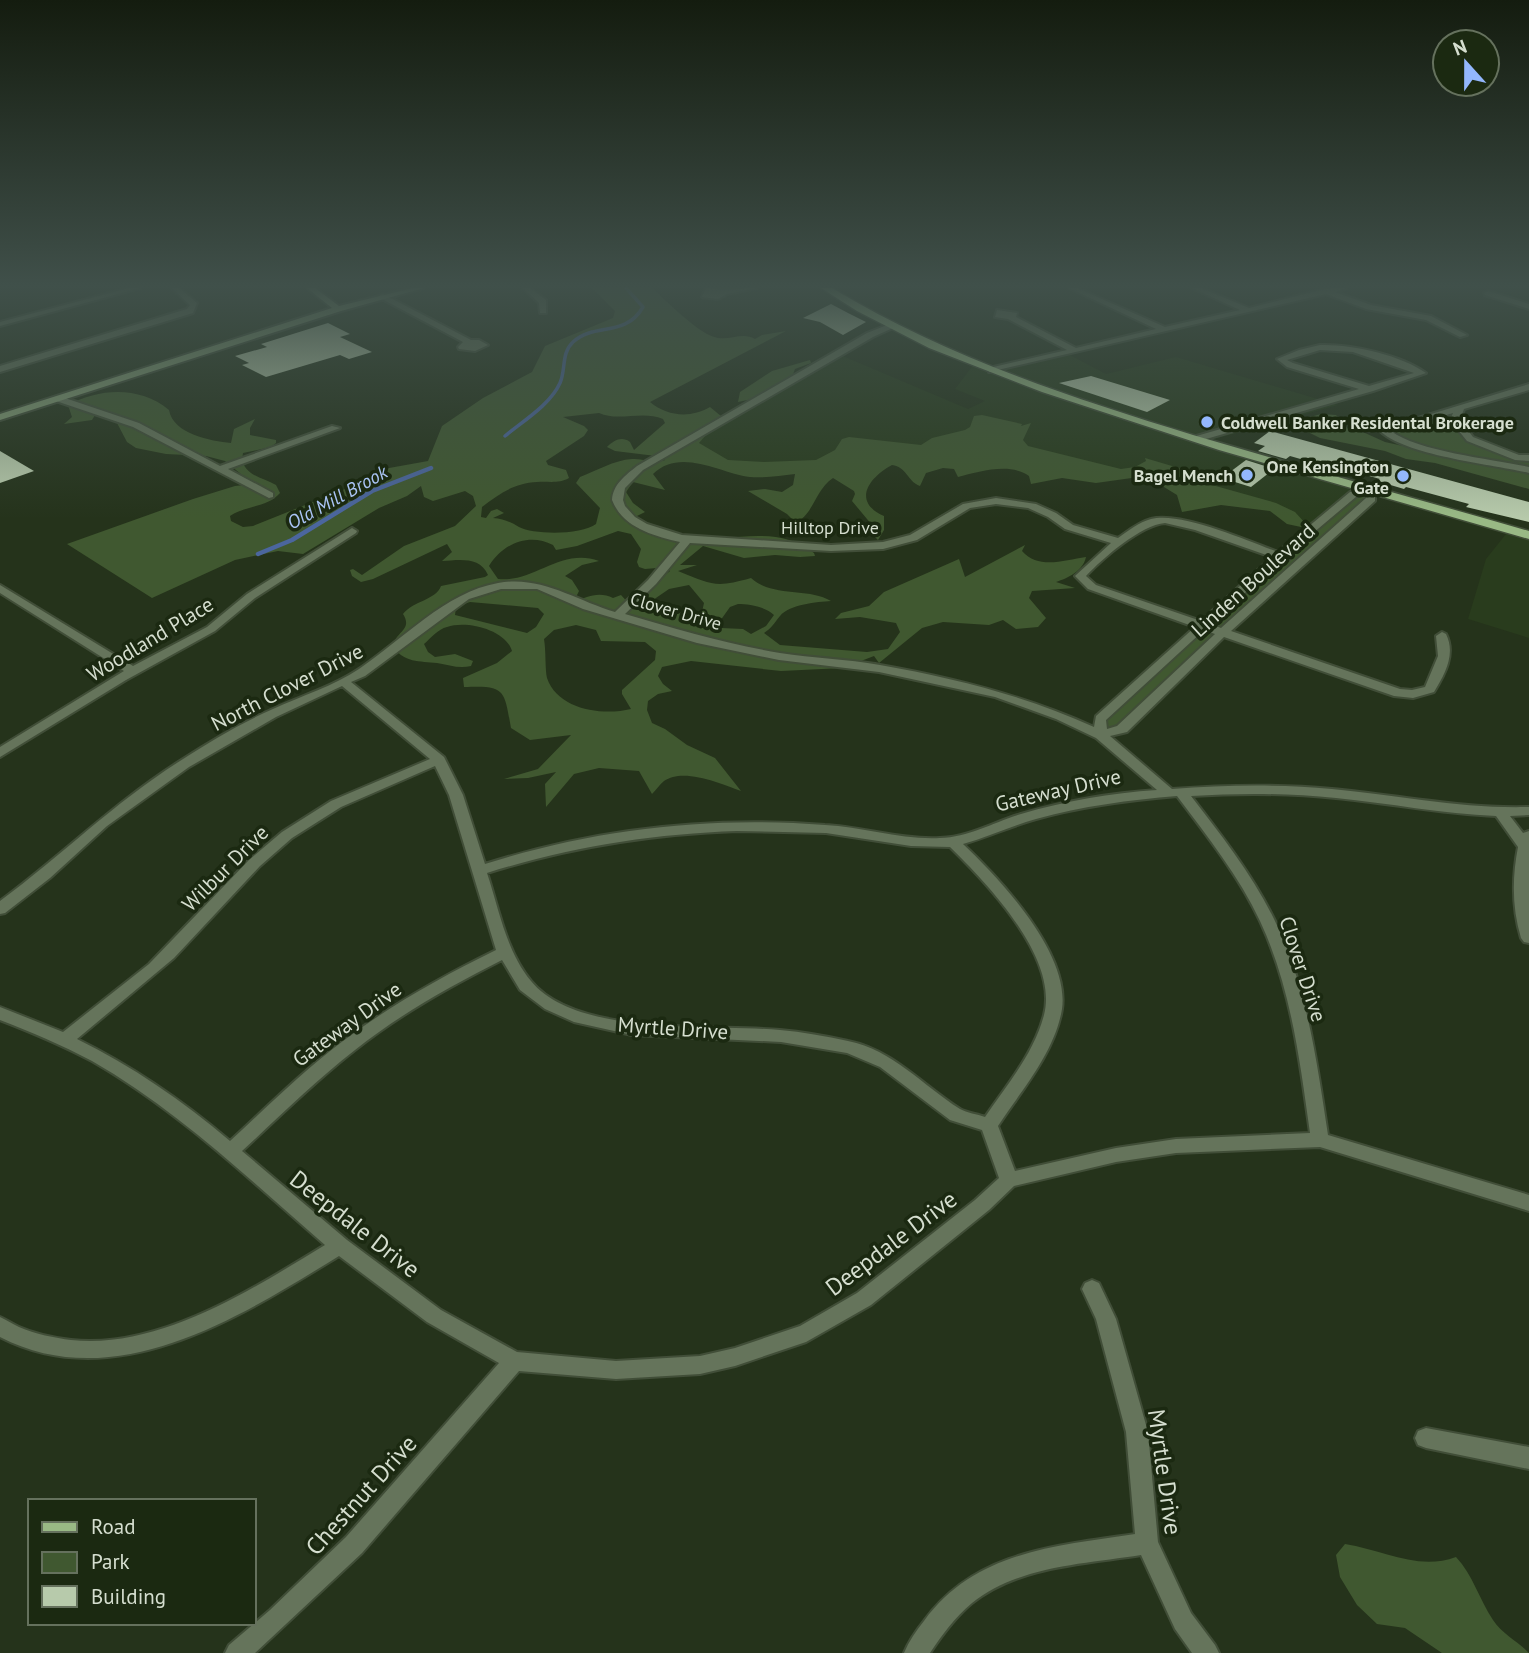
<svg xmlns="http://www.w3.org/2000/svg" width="1529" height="1653" viewBox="0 0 1529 1653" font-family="'PT Sans',sans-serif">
	<rect width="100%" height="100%" fill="#25331b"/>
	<g fill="#293c1d">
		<polygon points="1066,353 1106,374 1176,357 1338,405 1207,441 1371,490 1317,525 1171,473 1132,475 985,437 801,469 666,454 838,354 968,409 985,401 955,389 974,364 992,370"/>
		<polygon points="1510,529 1529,535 1529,638 1468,619 1486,559"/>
	</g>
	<g fill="#405830" fill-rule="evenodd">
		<path d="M592,288H652C667,301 699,335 718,338C731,340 743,332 755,339L762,335L786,331L650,402C668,417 691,418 710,407L727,421L711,429L699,443L728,460L764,462L816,460L835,450L842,439L849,437L921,445L932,438L965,430L970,427L974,416L982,415L1022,424L1021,426L1031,423L1023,440L1028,446L1121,469L1135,467L1146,461L1145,458L1199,474L1203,476L1205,483L1276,503L1295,512L1306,524L1301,527L1287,524L1270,511L1221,505L1182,512L1177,495L1146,476L1096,483L1062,478L1031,484L1029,476C1010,462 978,472 958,477L954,469L943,468L926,473L920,486C907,481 907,467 892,465C868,478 852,502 884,516V530L878,540L873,535L872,525L852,501L855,494L854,491L833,478C815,490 815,512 796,523L787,514L748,491L765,489L782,492L793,485L795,474C780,476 765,478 750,477C720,473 680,447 653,474L665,490L633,482L626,492L633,503L645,512L635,517L632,523C643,530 653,537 666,539C714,548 772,519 814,553L815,556L800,557L775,555L744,558L703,546L680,565H697L678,571C712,585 716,588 751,578C773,598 807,587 831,601C817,602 790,604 780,616C774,623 772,628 764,633L780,645L867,652L888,649L900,632L896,623L860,617L835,619L841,613L869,606L884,592L959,559L965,577L1025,545L1022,551C1039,570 1064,560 1086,557C1083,571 1068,578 1056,582L1075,588L1032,591L1029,598L1046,618L1038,627L1016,629L1003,620L989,625L943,622L922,628L879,663L874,656L843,668L781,671L691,661L662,667L658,676L663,684L672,691L658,694L648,701L647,710L652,723L665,729L687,745L715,758L741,791C722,784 683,767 664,781C660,784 656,790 652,794L639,771L599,768L574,774L546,807L545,784L556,772L528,778L504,779L538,769L571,735L530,740L511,728C504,690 506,685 464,687L463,678L497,663L512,651C506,630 467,620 447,627C438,629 431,638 424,644L428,652L435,657L455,654L473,661L471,666C459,669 449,665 437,663C420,661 403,663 393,646C396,631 413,630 403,614C413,601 436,600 441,586L485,577L488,575C480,556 459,560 442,561L452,552L447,544L373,579L361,582L352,576L350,570L353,569L362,575L404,546L455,526L476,506L473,496L465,491L433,501L424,497L421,486L407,496L379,508L303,554L278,551L235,560L152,598L67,544L193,499L235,486L253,484L225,461L206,456L166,454L136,448L127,442L117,423L121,415H95L92,420L64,424L72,417L68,405C100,388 140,386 169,410C173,434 211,441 231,443L234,429L255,419L250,428V435L276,440V443L271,447L243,453C239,474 261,477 276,485L280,493C267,508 246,505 230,516L231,521L243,527L253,526L345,489L378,470L428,461L442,426L483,398L532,372L545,346L613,318L615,311ZM599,413C619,422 642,410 663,419L665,423L634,450L630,442C622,436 614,440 607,447L615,451L664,457L665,460C653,465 645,458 632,459C614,460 596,471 580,477L576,483L600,508L596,524C582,535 534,535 519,527C511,522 504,519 493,518L504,513L497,509L491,511L486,518L481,517L482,507C499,494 514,483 537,482C549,481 558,484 569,478L566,470L548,465L546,461L584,436L588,430L584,426L563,417ZM618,531L631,534L641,549L637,562L639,567L645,569L669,567L670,571L651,586L631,606L621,595L613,598C600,591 586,596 573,603L579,591L572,580L565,576L582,565L599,561C561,547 534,583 498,579L489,566C502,544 529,532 553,545L556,550L577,546ZM689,585L704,603L702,612L695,616L676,611L657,613L653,600L669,589ZM470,602L538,608L544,614L536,627L527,633L455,615L456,607ZM738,604C749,604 766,607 774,615L766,626L751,634L743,629L721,628L720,621L730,607ZM576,625L596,630L601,641L645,642L656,651L655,660L622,690V694L631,709C603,716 558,710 547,678C545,670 546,650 544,639L554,630Z"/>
		<polygon points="810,360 811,363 795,369 792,377 757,398 738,402 740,392 772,371"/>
		<path d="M1462,406L1456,414L1470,439L1518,458H1529V470C1490,462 1414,453 1385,429Z"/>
		<polygon points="1321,414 1336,415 1349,430 1365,433 1385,442 1529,474 1529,489 1435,463 1406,459 1385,451 1320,438 1298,427 1303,419"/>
		<polygon points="1371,490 1370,499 1122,729 1101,735 1100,719 1354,494"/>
		<path d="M1345,1544C1383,1550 1418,1571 1456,1557C1473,1575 1479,1599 1493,1620C1502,1634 1519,1642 1529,1653H1442L1405,1628L1377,1624L1357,1605L1340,1577L1336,1555Z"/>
	</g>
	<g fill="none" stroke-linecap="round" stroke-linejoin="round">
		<path stroke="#4b669e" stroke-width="3.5" d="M505,436C523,421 550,405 560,383C566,370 561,353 573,342C595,322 625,338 643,307L626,288"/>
		<polyline stroke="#4b669e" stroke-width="4.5" points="258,554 292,540 372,491 431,468"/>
	</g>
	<g fill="#b7caab">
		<polygon points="831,304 848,313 866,322 843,335 820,322 803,318"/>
		<polygon points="328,323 350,334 340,337 372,352 349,359 340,355 266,377 242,365 249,363 235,356 267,347 261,344"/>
		<polygon points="1091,376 1170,400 1147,412 1059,383"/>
		<polygon points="1270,431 1529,502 1529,522 1466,507 1469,504 1406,487 1404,489 1377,481 1380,479 1320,462 1318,464 1290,456 1286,459 1258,451 1265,446 1254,443"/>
		<polygon points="0,451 34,471 0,483"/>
		<polygon points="1246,460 1274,469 1251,487 1222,478"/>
	</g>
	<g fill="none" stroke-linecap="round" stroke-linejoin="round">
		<g stroke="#414e38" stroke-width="4">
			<g id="street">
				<polygon points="129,288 140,288 0,326 0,322"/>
				<polygon points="172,288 179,288 197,303 193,313 0,372 0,366 187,309 190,305"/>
				<polygon points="523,288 530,288 546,300 546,313 540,313 539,303"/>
				<polygon points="706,288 722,290 757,288 727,294 718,299 702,297"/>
				<polygon points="1069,288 1077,288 1165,327 1240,310 1192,288 1201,288 1249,308 1325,289 1346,288 1335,292 1371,305 1431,316 1467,335 1460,337 1426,320 1366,309 1326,294 989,372 989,368 1067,350 1008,319 995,317 997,310 1017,313 1016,317 1076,348 1156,329"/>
				<polygon points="1488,291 1529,304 1529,309 1485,295 1484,293"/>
				<polygon points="383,294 471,340 479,340 488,345 475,351 459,349 458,347 463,342 380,298 379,296"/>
				<path d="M892,323L896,325L895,327L873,337L643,470L625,488L623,500L625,506L635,517L647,524L682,535L831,545L883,542L910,535L963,504L996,498L1036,504L1056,513L1073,525L1118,538C1128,531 1139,522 1151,519C1180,511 1248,541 1278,552L1350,492L1375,488V501L1231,631L1400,689L1412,690L1425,687L1438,656L1436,636L1442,632L1446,634C1456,654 1445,674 1434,692L1413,698L1394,696L1224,637L1127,732L1110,736L1172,789C1225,785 1279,784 1332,789C1398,795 1462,809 1529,807V815L1510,816L1523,833L1529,831V943L1524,942L1521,938C1512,908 1512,878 1518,847L1496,816C1442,814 1389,803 1336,798C1288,793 1239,793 1191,796C1221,835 1252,874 1274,919C1307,986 1317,1063 1328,1135L1529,1195V1211L1320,1147L1176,1153L1116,1162L1014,1186L989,1210L871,1305L806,1342L735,1366L700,1374L616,1379L519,1371L362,1553L255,1653H225L229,1645L270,1610L346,1537L499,1363L427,1322L339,1256C241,1316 116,1397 0,1337V1317C7,1320 12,1324 19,1327C35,1334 55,1338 71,1340C159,1350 254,1288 325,1245C250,1180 179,1111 92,1061C62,1045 31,1032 0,1020V1007L63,1032L149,964L249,860L282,832L331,801L430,759L342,686L276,717L189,767L107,826L50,878L5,913L0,914V901C61,856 115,802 180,761C209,742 241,723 273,709C301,696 334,686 359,669C402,640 446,592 498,583C541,575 575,600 615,612L648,580L680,542C654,536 623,528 612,500C613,484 626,475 637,466L867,333ZM1366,494V498L1221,628L1211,624L1281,560H1289L1290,558L1287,555L1357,496ZM996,504L1028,508L1048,517L1065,529L1111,543L1075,576L1088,589L1195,627L1096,716L1094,727C1026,696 954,678 880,665C847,659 813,658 780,653C727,644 676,629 625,614L656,584L690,543L831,551L883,549L917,540L970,508ZM1165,523L1195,530L1272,557L1201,621L1096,585L1086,576C1103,558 1141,525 1165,523ZM501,589H537L583,609L697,643L779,660L879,672L995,697L1056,719L1096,738L1157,790C1111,793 1065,801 1021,814C994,822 969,837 940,838C902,840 863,827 825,825C709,816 595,829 485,864L463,795L444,757L351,682L365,676L469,599ZM1204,630L1215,634L1117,726L1107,729L1106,720ZM435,766L449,795L496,950C443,976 391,1005 343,1041C303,1071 267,1107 230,1141C183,1101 132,1066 77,1039L174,958L260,866L292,838L341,807ZM1177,796C1207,836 1239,876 1260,921C1291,987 1300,1062 1310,1133L1176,1139L1116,1148L1015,1171L998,1126C1021,1091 1055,1052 1062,1009C1070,953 1000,879 963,844C988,837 1011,826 1036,819C1082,806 1130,800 1177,796ZM737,831L826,833L911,846L950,847C986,882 1059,958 1044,1015C1034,1053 1007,1085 985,1117C977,1114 967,1113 960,1109C922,1085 893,1050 848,1041C826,1036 802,1032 780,1030C713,1024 576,1037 531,981C506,951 499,909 487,873C570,847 651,834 737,831ZM502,960L520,990L545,1009L574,1022L632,1035L781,1042L847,1053L880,1067L950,1120L982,1130L999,1178L975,1200L857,1293L800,1326L735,1348L700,1356L616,1361L517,1352L441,1310L347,1240L242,1151C279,1117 315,1081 355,1050C400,1014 451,986 502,960Z"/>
				<path d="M1320,345C1351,344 1401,355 1426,373L1373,391L1199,441H1193V437L1359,389L1287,367L1277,359L1299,350ZM1320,350L1353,352L1414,373L1369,386L1293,363L1287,360Z"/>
				<path d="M1529,384V390L1464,409L1460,420L1473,437L1519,455H1529V461L1515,460L1467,441L1450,420L1453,413L1391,431C1419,452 1493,459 1529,467V473C1492,464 1405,456 1379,430Z"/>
				<polygon points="56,397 62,397 139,423 220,466 332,426 340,428 228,469 273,493 273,497 269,498 133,427 56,401"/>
				<polygon points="352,528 357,531 356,533 255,598 215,631 126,680 0,757 0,747 124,671 0,593 0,585 133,666 207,627 247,594"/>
				<path d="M1092,1280L1099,1283L1116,1319L1148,1432L1158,1542L1191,1613L1215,1645L1219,1653H1192L1175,1629L1141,1555C1084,1564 1018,1566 972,1603C955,1617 942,1635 930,1653H904C909,1641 916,1631 924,1621C975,1551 1056,1546 1135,1534L1126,1432L1096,1319L1082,1289L1085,1283Z"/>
				<polygon points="1426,1428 1529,1447 1529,1469 1426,1448 1418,1445 1415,1438 1418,1431"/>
			</g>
		</g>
		<g stroke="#414e38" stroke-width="4">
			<polygon id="secondary" points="307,288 315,288 339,306 413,288 424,288 341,311 0,420 0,414 332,308"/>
		</g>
		<g stroke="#414e38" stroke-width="3">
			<path id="primary" d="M821,288H832C944,356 1069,397 1193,435C1305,468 1417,499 1529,531V539L1219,450L1042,392L929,348L857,311Z"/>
		</g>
		<use href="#street" fill="#65745b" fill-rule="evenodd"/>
		<use href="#secondary" fill="#829b73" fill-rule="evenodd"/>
		<use href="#primary" fill="#99b985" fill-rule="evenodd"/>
	</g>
	<linearGradient id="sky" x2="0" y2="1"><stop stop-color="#141c0f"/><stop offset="0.55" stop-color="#40504a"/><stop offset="1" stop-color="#40504a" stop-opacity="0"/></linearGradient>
	<rect width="1529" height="519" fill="url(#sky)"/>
	<g fill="#93b7fd" stroke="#1b2911" stroke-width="2.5">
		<circle cx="1207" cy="422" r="7"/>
		<circle cx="1247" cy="475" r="7"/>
		<circle cx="1403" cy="476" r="7"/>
	</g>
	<g text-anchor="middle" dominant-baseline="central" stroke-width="7" stroke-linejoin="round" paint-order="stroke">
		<g font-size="18" font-weight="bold" fill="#d5decf" stroke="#1b2911" text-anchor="end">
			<text x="1221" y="422" text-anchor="start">Coldwell Banker Residental Brokerage</text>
			<text x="1389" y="466">One Kensington<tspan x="1389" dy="21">Gate</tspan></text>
			<text x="1233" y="475">Bagel Mench</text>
		</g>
		<g font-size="18" fill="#d5decf" stroke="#1b2911">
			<text x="830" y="527">Hilltop Drive</text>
			<text transform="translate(676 611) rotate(16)">Clover Drive</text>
		</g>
		<g font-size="19" font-style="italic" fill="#aac4f5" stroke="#1b2911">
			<text transform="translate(337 497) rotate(-29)">Old Mill Brook</text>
		</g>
		<g font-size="21" fill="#d5decf" stroke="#1b2911">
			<text transform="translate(1253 580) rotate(-42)">Linden Boulevard</text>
			<text transform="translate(150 639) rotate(-31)">Woodland Place</text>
			<text transform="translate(287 687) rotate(-27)">North Clover Drive</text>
			<text transform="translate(1058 790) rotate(-13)">Gateway Drive</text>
			<text transform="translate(225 868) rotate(-45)">Wilbur Drive</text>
			<text transform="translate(1303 969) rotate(72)">Clover Drive</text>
			<text transform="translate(347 1024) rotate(-36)">Gateway Drive</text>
			<text transform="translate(673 1028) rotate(4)">Myrtle Drive</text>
		</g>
		<g font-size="24" fill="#d5decf" stroke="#1b2911">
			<text transform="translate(355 1224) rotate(38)">Deepdale Drive</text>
			<text transform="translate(891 1243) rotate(-37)">Deepdale Drive</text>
			<text transform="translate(1165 1472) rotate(82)">Myrtle Drive</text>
			<text transform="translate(361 1495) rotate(-48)">Chestnut Drive</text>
		</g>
	</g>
	<rect x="28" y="1499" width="228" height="126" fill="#1b2911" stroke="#65715d" stroke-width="2"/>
	<rect x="42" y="1522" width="35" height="10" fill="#99b985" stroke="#65715d" stroke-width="2"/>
	<text x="91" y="1534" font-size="21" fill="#d5decf">Road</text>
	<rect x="42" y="1552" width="35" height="21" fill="#405830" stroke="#65715d" stroke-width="2"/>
	<text x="91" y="1569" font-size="21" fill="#d5decf">Park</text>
	<rect x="42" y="1586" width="35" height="21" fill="#b7caab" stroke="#65715d" stroke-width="2"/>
	<text x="91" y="1604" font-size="21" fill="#d5decf">Building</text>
	<g transform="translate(1466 63) rotate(339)"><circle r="33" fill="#1b2911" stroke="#65715d" stroke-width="2"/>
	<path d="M0-5L12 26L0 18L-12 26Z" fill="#93b7fd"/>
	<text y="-10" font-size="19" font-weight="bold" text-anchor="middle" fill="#d5decf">N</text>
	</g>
</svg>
